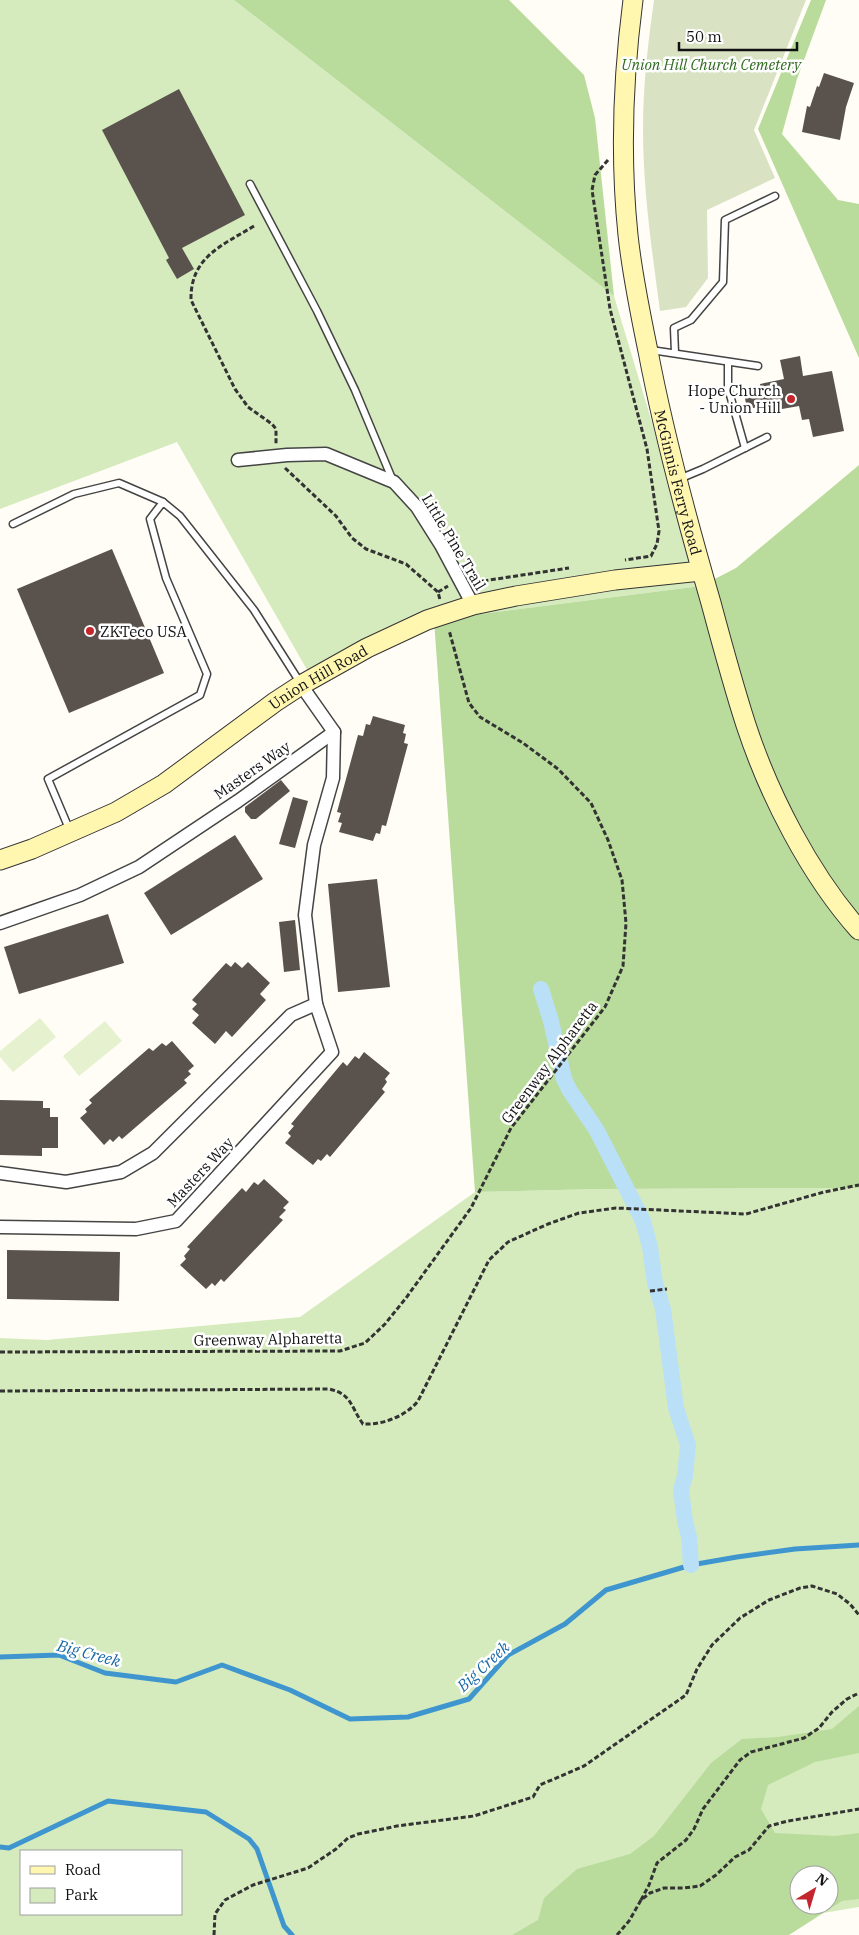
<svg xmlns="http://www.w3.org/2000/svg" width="859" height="1935" viewBox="0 0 859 1935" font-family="'IBM Plex Serif',serif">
	<rect width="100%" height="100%" fill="#fffdf5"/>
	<g fill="#d5ebbd" fill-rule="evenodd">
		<polygon points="0,0 234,0 614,296 701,586 434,620 314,682 177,442 0,509"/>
		<path d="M859,1188V1907L739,1927L735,1935H0V1338L47,1340L300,1317L475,1192L599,1189ZM21,1851H181V1914H21ZM799,1875H829V1905H799Z"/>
	</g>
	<g fill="#b9dc9c" fill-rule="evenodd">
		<polygon points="234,0 509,0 584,75 595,118 614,296"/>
		<polygon points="811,0 826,0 797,79 782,134 838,200 859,204 859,358 758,129"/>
		<polygon points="859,465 859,1188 599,1189 475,1192 434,620 701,586 736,568"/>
		<path d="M859,1706V1753L815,1762L768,1785L761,1809L775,1833L835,1836L859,1833V1899L842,1901L789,1935H512L538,1920L544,1898L577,1869L630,1854L654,1836L711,1763L742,1739L778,1737L832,1729ZM799,1875H829V1905H799Z"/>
	</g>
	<path fill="#d9e3c4" d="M654,0H806L754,130L775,178L707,210L708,278L686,307L660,311C652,251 643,190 643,129C643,86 648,43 654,0Z"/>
	<g fill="#e6f2cf">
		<polygon points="40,1018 56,1037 13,1072 0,1057 0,1051"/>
		<polygon points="105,1021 122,1041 79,1076 63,1056"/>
	</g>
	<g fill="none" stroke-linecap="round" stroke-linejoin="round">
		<g stroke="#3f96cf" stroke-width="5">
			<polyline points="0,1657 59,1655 105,1673 176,1682 222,1665 290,1690 350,1719 408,1717 469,1699 508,1655 565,1624 606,1590 691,1565 737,1557 795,1549 859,1545"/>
			<polyline points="0,1847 9,1848 108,1801 206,1812 249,1839 257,1849 284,1926 292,1935"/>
		</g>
		<polyline stroke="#b9e0f7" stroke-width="16" points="541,989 551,1021 564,1079 570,1091 596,1129 618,1172 643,1221 650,1247 655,1283 663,1309 676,1408 688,1445 685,1476 681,1490 685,1521 689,1537 691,1565"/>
	</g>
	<g fill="#5a524d">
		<polygon points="824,73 854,83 846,107 840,140 802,132 807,106 810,107 817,86 819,87"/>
		<polygon points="179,89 245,215 182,248 194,269 177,279 166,260 169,258 102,130"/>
		<polygon points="800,356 803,376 832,371 844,431 813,437 809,419 802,420 799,406 765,412 764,406 747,409 744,393 761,390 760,384 784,379 780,360"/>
		<polygon points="112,549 164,673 69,713 17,589"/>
		<polygon points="373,716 405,725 403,733 406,734 404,743 408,744 386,826 382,825 380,834 376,833 373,841 339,832 342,823 338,822 341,813 337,812 358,735 363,736 366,724 370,725"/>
		<polygon points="281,780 290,791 256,819 251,819 245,812 245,807"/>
		<polygon points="293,797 308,801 295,848 279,844"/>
		<polygon points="235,835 263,879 171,935 144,893"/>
		<polygon points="377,879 390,987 338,992 328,884"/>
		<polygon points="108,914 124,963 19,994 4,947"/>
		<polygon points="295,920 300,970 284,972 279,922"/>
		<polygon points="235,962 242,968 248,962 270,983 260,994 266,1000 232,1037 226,1031 215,1044 192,1023 199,1015 192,1009 197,1004 192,1000 226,963 231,967"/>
		<polygon points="172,1041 194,1066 188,1071 191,1074 184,1080 187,1083 122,1139 119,1136 113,1142 110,1139 104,1145 80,1118 87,1112 85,1109 92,1103 89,1100 149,1048 153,1051 162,1043 166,1046"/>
		<polygon points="364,1052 390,1073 385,1079 387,1082 382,1089 385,1092 330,1157 327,1154 321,1161 318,1159 313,1165 285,1143 291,1136 288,1133 294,1126 291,1124 343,1062 347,1066 355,1056 359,1059"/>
		<polygon points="0,1100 43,1101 43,1108 50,1108 50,1117 58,1117 58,1148 42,1148 42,1156 0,1155"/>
		<polygon points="264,1179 289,1202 283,1208 286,1210 279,1217 283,1220 224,1282 221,1279 215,1286 212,1283 206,1289 180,1265 186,1259 184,1256 190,1249 187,1247 242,1188 246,1192 254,1182 258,1185"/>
		<polygon points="7,1250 120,1252 119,1301 7,1299"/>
	</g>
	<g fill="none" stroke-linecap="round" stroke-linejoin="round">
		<g stroke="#444" stroke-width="9">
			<g id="lane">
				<polyline points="250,184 317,311 355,390 393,481"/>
				<polyline points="651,350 758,366"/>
				<polyline points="675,353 674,328 691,320 723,282 725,220 775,196"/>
				<polyline points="728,362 728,388 745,448"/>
				<polyline points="679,479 703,469 767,437"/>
				<polyline points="13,524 74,494 119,483 163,502"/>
				<polyline points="70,831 48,779 200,695 207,674 166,578 150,519 163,502 180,516 254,610 301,684"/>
			</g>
		</g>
		<g stroke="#444" stroke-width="15">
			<g id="street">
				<polyline points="238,460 287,455 326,454 394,482 417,507 441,545 473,605"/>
				<polyline points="0,923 80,895 139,867 238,801 334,732"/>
				<polyline points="0,1173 66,1182 121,1172 153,1153 291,1015 316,1004"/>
				<polyline points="0,1227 136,1229 176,1221 332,1052 316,1004 305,915 314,845 333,778 334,732 301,685"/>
			</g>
		</g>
		<g stroke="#333" stroke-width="21">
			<g id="secondary">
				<path id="s1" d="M633,0C623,77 620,157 628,235C632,274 640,312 648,351C664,436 687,520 711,603C722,644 733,685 746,725C769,795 810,875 859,930"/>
				<path id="s2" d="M0,860L32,849L116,812L164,784L275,702L301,685L367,648L427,620L473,605L516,596L615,580L701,571"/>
			</g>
		</g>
		<g stroke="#333" stroke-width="3" stroke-dasharray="5 2.5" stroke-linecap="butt">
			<polyline points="608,160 595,175 592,190 610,309 647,449 659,531 657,544 651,556 625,560"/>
			<path d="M254,226C223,245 190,257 191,300L235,389L248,407L272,424L276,429V444"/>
			<polyline points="285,468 336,516 352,538 366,549 406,564 438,592 440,600"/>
			<polyline points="476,582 569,568"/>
			<polyline points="438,592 448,586"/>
			<polyline points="650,1291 667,1289"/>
			<polyline points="0,1352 340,1351 365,1343 385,1324 406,1298 471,1208 511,1128 605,1007 623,966 626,923 622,880 608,840 591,803 558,769 523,743 480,717 469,703 449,630"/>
			<path d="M0,1391L329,1389C352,1394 350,1406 363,1424C383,1425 406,1416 418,1401L489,1260L508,1242L548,1224L579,1213L616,1208L746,1214L824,1192L859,1185"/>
			<polyline points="641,1900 649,1885 657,1863 686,1840 694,1829 703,1809 740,1760 751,1752 804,1738 819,1728 832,1712 847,1699 859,1693"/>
			<polyline points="214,1935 215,1914 225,1900 253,1885 308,1868 336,1849 348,1838 358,1834 397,1826 474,1816 533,1797 540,1785 584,1766 686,1695 697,1669 712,1645 740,1618 769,1600 800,1588 812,1586 837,1594 850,1604 859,1615"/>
			<polyline points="617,1935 629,1921 641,1900 650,1893 664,1888 684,1888 700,1886 716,1875 735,1857 749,1850 769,1826 788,1821 859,1809"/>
		</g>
		<use href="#lane" stroke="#fff" stroke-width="6"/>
		<use href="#street" stroke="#fff" stroke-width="12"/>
		<use href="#secondary" stroke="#fff6b0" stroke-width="19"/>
	</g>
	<g fill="#c4262e" stroke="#fff" stroke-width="2">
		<circle cx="791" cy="399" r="5"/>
		<circle cx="90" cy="631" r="5"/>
	</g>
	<g text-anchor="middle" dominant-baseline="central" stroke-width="5" stroke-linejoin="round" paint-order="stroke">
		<g font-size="15" font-style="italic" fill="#2f6b1f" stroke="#fff">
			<text x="711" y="64">Union Hill Church Cemetery</text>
		</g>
		<g font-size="15" fill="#111" stroke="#fff" text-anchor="end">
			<text x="781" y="390">Hope Church<tspan x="781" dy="17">- Union Hill</tspan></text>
			<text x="100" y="631" text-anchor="start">ZKTeco USA</text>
		</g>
		<g font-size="15" fill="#111" stroke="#fff">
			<text stroke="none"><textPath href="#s1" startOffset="488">McGinnis Ferry Road</textPath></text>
			<text transform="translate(454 542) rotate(59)">Little Pine Trail</text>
			<text stroke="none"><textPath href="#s2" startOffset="369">Union Hill Road</textPath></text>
			<text transform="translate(252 770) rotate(-35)">Masters Way</text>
			<text transform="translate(549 1062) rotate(-53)">Greenway Alpharetta</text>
			<text transform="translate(200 1172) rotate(-47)">Masters Way</text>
			<text transform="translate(268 1339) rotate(-1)">Greenway Alpharetta</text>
		</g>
		<g font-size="16" font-style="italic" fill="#1768a6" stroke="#fff">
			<text transform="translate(89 1653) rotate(15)">Big Creek</text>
			<text transform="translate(483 1666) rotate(-43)">Big Creek</text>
		</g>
	</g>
	<rect x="20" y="1850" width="162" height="65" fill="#ffffff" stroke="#a0a0a0"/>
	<rect x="30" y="1866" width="25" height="8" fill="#fff6b0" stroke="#a0a0a0"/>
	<text x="65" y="1875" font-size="15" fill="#111111">Road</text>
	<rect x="30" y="1888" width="25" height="15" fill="#d5ebbd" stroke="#a0a0a0"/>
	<text x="65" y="1900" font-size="15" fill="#111111">Park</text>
	<g transform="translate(814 1890) rotate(38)"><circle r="24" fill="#ffffff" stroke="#a0a0a0"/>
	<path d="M0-4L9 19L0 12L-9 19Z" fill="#c4262e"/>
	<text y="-8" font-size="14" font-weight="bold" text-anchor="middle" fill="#111111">N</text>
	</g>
	<path d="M679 42v8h118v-8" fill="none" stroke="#111111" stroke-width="2.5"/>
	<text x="686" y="42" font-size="15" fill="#111111" stroke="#ffffff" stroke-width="4" paint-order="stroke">50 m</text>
</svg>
